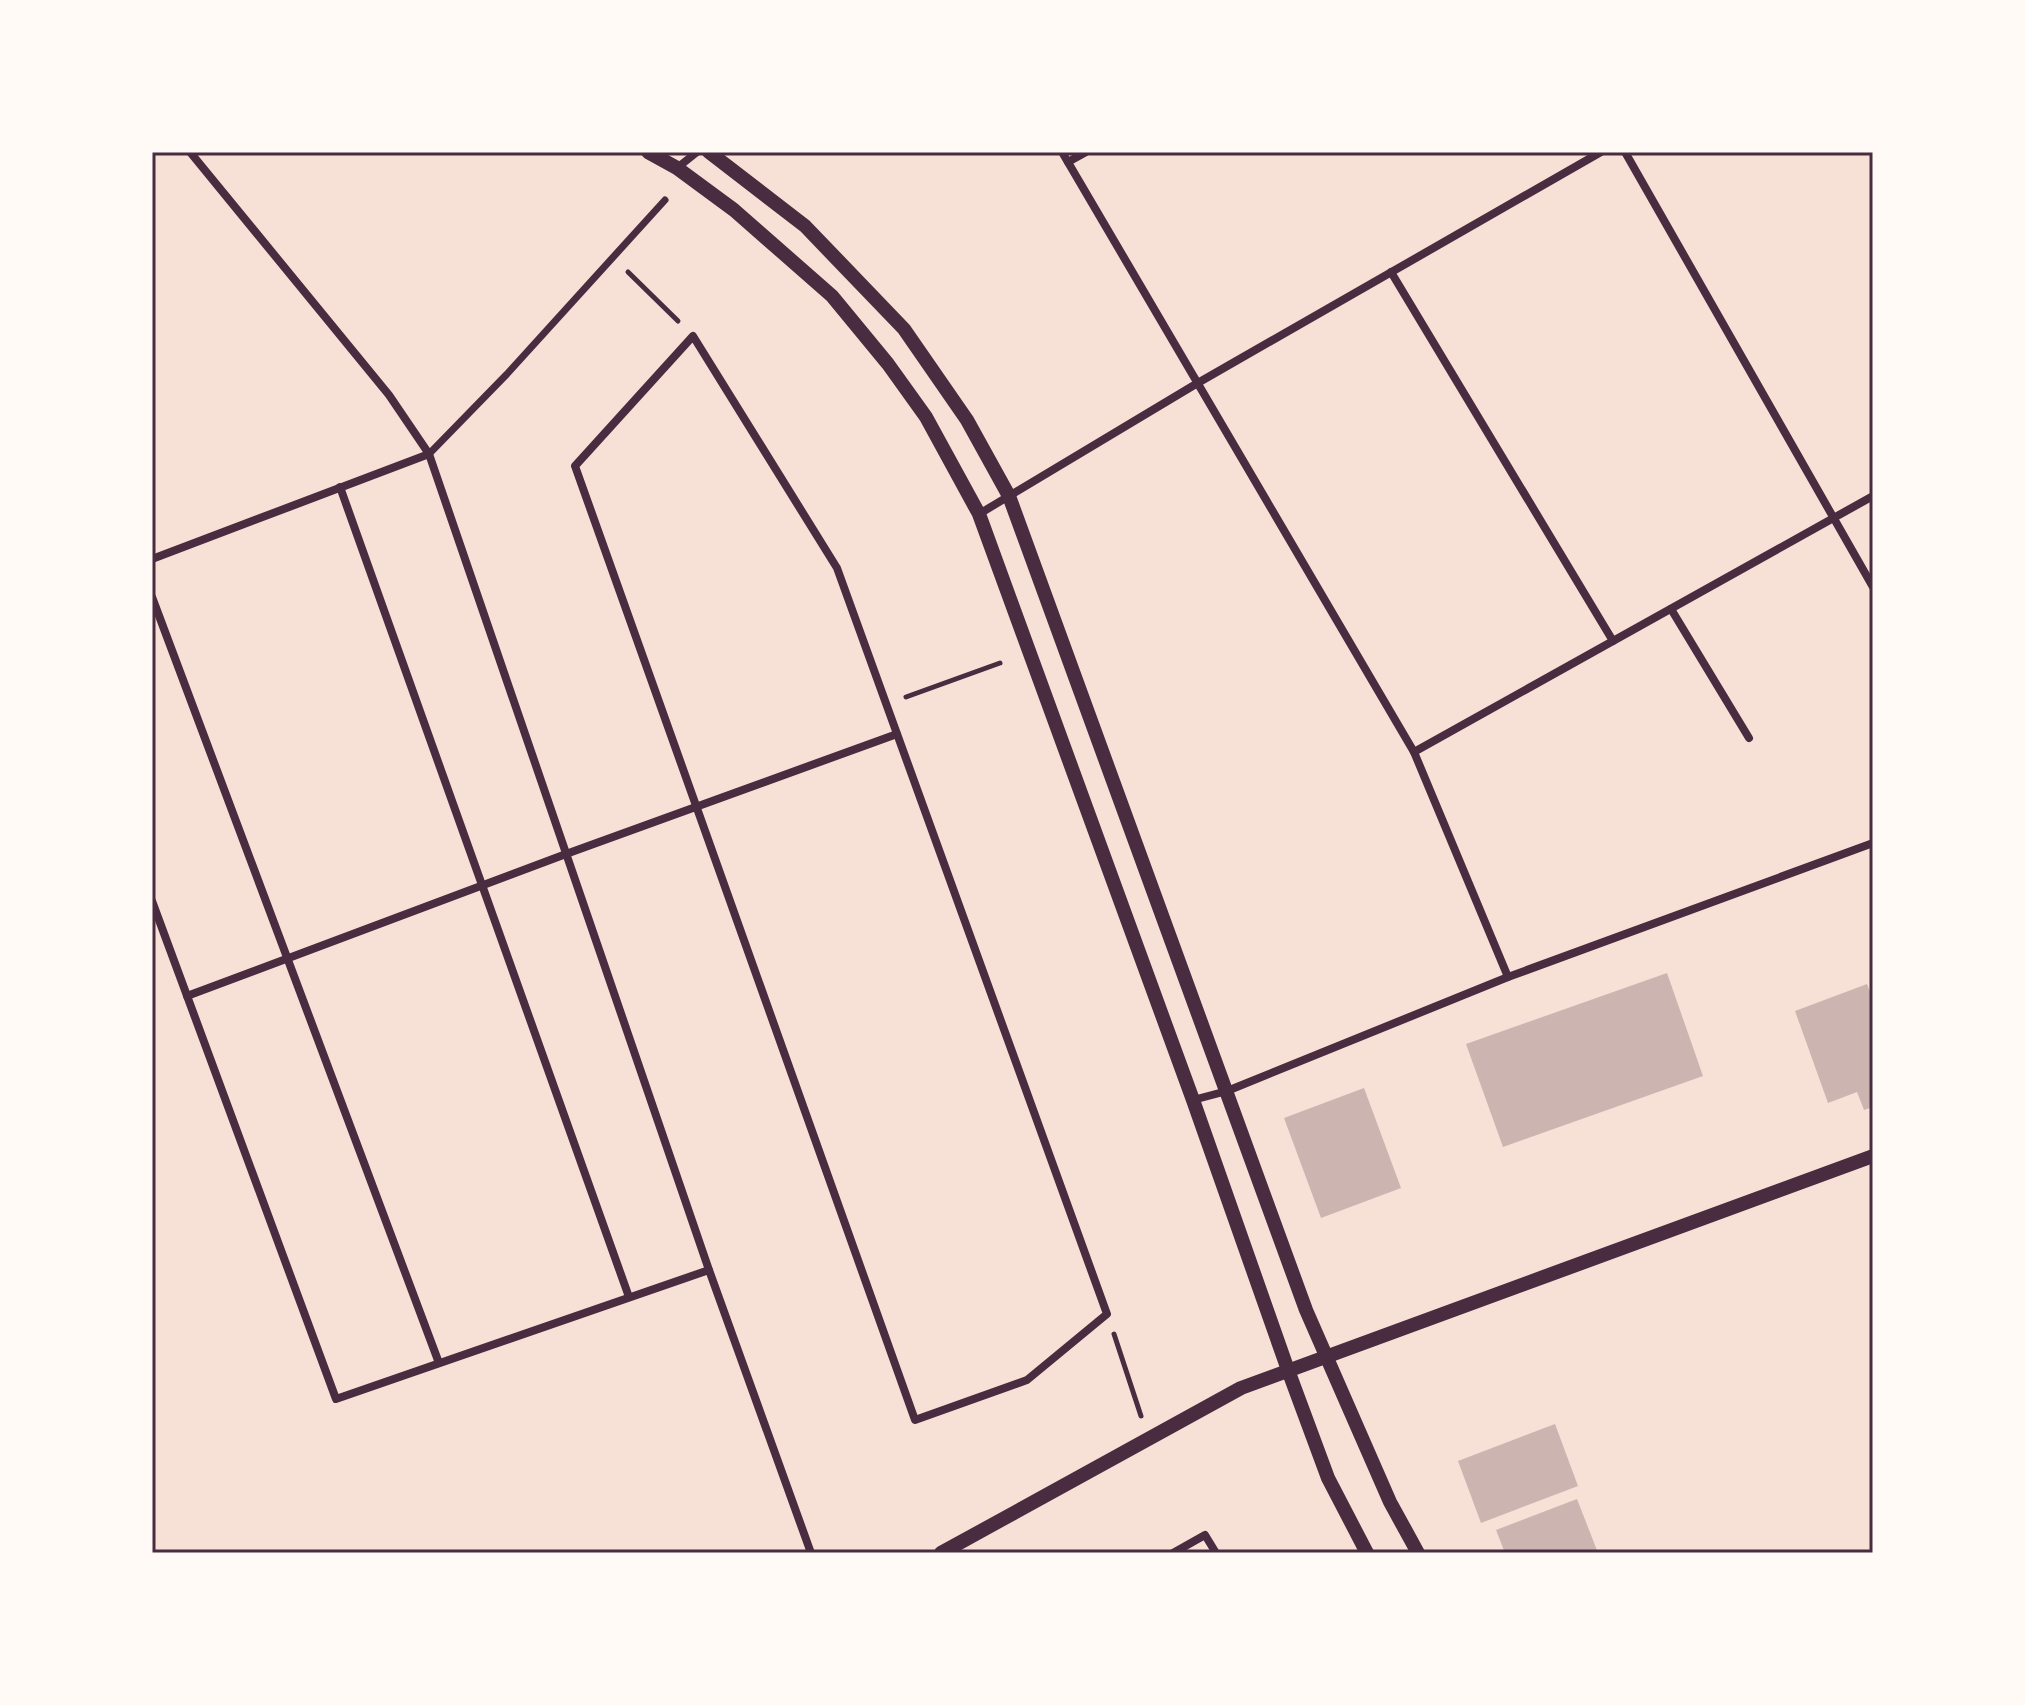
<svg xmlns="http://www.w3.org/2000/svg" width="2025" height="1705" viewBox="0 0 2025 1705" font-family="Karla,sans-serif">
	<rect width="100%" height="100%" fill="#f7e1d7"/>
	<g fill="#ccb4b1">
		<polygon points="1667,973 1703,1076 1503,1147 1466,1044"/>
		<polygon points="1867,984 1873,999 1873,1107 1864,1110 1857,1092 1828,1103 1795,1011"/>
		<polygon points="1364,1088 1401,1188 1321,1218 1284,1118"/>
		<polygon points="1555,1424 1578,1486 1481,1523 1458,1461"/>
		<polygon points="1577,1499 1598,1553 1505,1553 1496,1530"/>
	</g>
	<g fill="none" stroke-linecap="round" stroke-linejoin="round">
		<g stroke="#4a2c40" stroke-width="5">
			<polyline points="628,272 678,321"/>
			<polyline points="906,697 1000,663"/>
			<polyline points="1114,1334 1141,1416"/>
		</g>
		<polyline stroke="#4a2c40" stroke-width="7" points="429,454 507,374 665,200"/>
		<g stroke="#4a2c40" stroke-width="8">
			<polyline points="190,152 389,395 429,454 709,1270 811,1553"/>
			<polyline points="1062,152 1414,752 1508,977"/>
			<polyline points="1625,152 1873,587"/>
			<polyline points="1068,162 1086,152"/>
			<polyline points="677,168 697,152"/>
			<polyline points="1391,272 1613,641"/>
			<polygon points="693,336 837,568 1107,1314 1027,1380 915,1420 575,466"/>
			<polyline points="340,487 629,1297"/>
			<polyline points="979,514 1196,384 1601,152"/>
			<polyline points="152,559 429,454"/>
			<polyline points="152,597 439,1363"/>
			<polyline points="1671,609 1749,738"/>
			<polyline points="1414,752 1873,496"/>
			<polyline points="152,901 336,1399 709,1270"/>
			<polyline points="187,996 566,854 897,734"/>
			<polyline points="1193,1100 1227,1091 1508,977 1873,843"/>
			<polyline points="1173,1553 1205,1535 1216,1553"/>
		</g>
		<g stroke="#4a2c40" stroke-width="14">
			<polyline points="648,152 677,168 734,210 832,296 888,364 926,417 979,514 1193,1100 1288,1370 1328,1478 1367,1553"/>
			<polyline points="709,152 805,226 904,329 967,420 1009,496 1306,1310 1390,1502 1418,1553"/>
			<polyline points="941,1553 1241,1388 1873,1156"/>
		</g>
	</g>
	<rect width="2025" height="1705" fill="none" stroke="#fffaf5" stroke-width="308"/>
	<rect x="154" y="154" width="1717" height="1397" fill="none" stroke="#4a2c40" stroke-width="3"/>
</svg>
